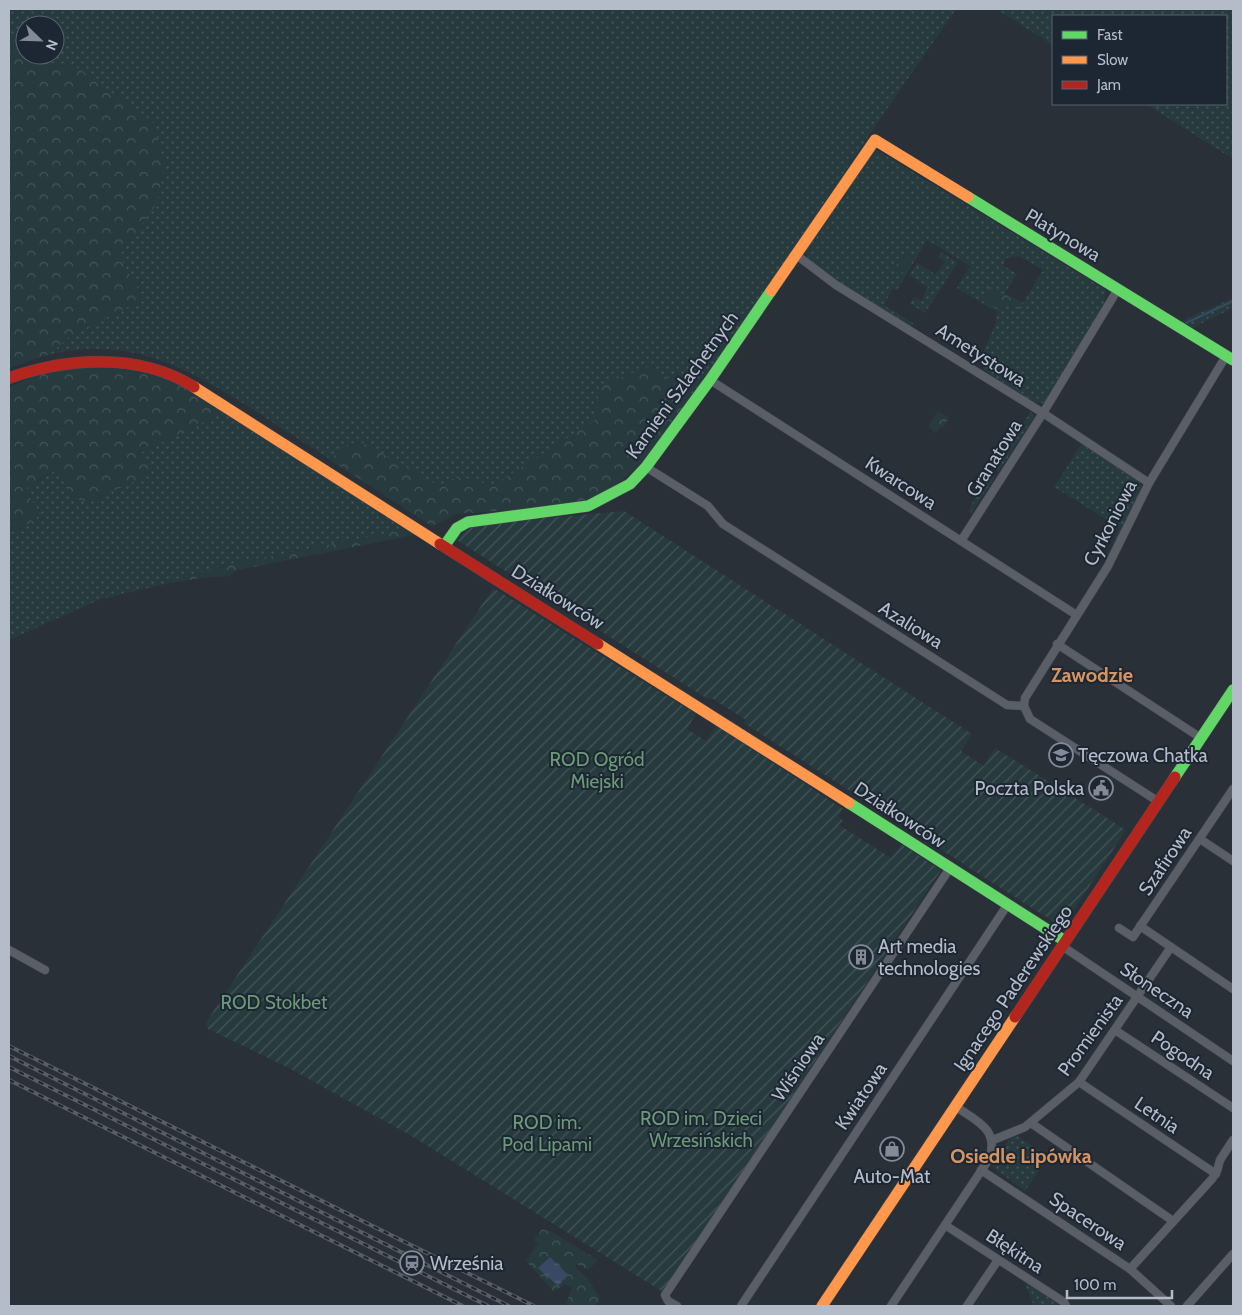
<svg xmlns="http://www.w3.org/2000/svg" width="1242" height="1315" viewBox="0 0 1242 1315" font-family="Cabin,sans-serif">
	<defs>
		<pattern id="grass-dots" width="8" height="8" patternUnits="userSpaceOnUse" patternTransform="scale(1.25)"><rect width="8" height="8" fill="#273a3e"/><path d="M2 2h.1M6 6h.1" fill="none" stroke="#445559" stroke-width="1.8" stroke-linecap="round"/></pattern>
		<pattern id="forest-crowns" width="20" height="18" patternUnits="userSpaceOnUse" patternTransform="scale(1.25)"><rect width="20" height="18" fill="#273a3e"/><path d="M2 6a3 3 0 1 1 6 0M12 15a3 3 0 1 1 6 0" fill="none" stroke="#445559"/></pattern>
		<pattern id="garden-furrows" width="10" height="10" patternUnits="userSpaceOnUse" patternTransform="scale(1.25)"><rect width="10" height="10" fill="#273a3e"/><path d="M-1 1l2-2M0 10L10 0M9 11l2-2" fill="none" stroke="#445559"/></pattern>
		<pattern id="water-ripples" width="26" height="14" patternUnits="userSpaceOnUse" patternTransform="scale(1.25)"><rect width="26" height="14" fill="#384963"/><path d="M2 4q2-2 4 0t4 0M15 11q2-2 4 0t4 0" fill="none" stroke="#526178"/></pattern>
	</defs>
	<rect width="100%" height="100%" fill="#2a3038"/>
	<g fill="url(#grass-dots)" fill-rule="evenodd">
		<path d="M9,9H956L876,125L718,362L646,460L572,505L456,514L432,526C384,495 337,464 289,433C193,371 126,320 9,368ZM25,25H55V55H25Z"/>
		<polygon points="996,9 1233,9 1233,159 1146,104 1226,104 1226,16 1053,16 1053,45"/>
		<path d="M873,150H877L1106,290L1104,303L1045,402C1034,409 993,378 984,369L983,352L996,323L997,312L957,288L970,266L927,240L897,290L893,288L884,305L914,324L910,327L839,285L806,259L808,257L805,251ZM1019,256L1043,270L1023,303L1005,293L1017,274L1003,265L1007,258Z"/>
		<polygon points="941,252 958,262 925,313 910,304 914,297 921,301 928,287 909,275 917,263 935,274 945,262 938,257"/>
		<polygon points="1233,298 1233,308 1192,328 1181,321"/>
		<polygon points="226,411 410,527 406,530 221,566 165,584 101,599 9,640 9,533 24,527 41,514 24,490 56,470 75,498 98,499 106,494 141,452"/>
		<polygon points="1031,411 1034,417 998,473 995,467"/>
		<polygon points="1082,443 1139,480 1142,488 1107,559 1104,558 1112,547 1119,527 1054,487"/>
		<polygon points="993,476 995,477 971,514 969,511 970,507 989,477"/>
		<polygon points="1017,1136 1040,1151 1039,1153 1047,1159 1025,1191 991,1166 1010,1138"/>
		<polygon points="1024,1281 1057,1302 1060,1306 1034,1306"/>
	</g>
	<g fill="url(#forest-crowns)">
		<polygon points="9,34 25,55 34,62 72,64 153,122 165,166 157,203 119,256 144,299 70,336 50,354 9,368"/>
		<polygon points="904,254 913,260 905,274 895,268"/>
		<polygon points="990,287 1021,303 1021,310 1006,306 996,309 988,303 984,295"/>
		<path d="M78,367C140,367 173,377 226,411L142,452L152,474L88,502L75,498L55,470L24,490L41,514L24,527L9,533V387L37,375Z"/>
		<path d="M648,367L687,389L692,398L646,460L607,492L572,505L456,514L432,526L330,460L342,447L359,441L439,486C456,472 473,479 492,486L595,420L600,385Z"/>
		<polygon points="938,411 949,418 942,429 940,427 936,433 928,427"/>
		<polygon points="410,527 415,535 237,570 230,576 200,578 165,584 221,566 406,530"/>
		<polygon points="542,1229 552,1232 598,1260 588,1270 577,1264 575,1267 588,1279 600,1298 596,1306 572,1306 566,1304 572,1288 565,1284 554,1292 526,1261 538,1243 534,1240"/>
	</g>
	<g fill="url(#garden-furrows)">
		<polygon points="624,511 972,734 961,751 984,766 995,748 1126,830 1064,925 1057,924 744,723 746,720 713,699 706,698 455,539 470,528 503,522"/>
		<polygon points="493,588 696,714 687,729 706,741 717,726 843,809 838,816 843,820 839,825 891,858 901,844 941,870 663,1292 415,1138 287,1067 208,1029 205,1024"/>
	</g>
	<polygon fill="url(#water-ripples)" points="550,1257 568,1275 558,1286 538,1268"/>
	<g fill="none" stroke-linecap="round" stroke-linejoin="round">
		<polyline stroke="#384963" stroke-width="2" points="1186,323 1233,301"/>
		<g stroke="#484c53" stroke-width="9">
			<g id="street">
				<polyline points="795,254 836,285 1043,413 1149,483"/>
				<polyline points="710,380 1075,614"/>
				<polyline points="646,467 708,506 723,524 1007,705 1024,706"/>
				<polyline points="961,541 1043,413 1118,289"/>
				<polyline points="1057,644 1201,738"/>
				<polyline points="1159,802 1030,719 1024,706 1025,698 1108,566 1149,483 1226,356"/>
				<polyline points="1200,839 1233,861"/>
				<polyline points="1140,926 1233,989"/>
				<polyline points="1119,928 1133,937 1233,789"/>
				<polyline points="1062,946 1233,1061"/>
				<polyline points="9,950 45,970"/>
				<polyline points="1115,1030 1233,1108"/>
				<polyline points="1079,1082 1216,1174"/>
				<polyline points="1031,1123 1173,1221"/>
				<polyline points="993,1140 1025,1127 1079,1082 1171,947"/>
				<polyline points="981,1170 1130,1269 1171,1306"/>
				<polyline points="945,1225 1064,1302 1066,1306"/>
				<polyline points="1130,1269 1212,1179 1217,1171 1220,1160 1233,1140"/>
				<polyline points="677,1306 668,1301 665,1295 950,868"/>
				<polyline points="741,1306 1008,904"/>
				<path d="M891,1306L989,1159C1000,1129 976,1121 955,1106"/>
				<polyline points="967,1306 998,1260"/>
				<polyline points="1187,1306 1233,1254"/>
			</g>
		</g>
		<g stroke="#484c53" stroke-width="12">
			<g id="fast">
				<polyline points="968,197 1233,360"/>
				<polyline points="445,545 457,528 468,522 588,506 630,484 646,467 710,380 771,291"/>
				<polyline points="1175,777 1233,690"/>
				<polyline points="849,803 1065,941"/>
			</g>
		</g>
		<g stroke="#484c53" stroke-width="12">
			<g id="slow">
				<polyline points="771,291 875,140 968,197"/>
				<polyline points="194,387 440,544"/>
				<polyline points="598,644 849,803"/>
				<polyline points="822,1306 1015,1017"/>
			</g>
		</g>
		<g stroke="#484c53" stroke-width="12">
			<g id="jam">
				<path d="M9,378C67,358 139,352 194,387"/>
				<polyline points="440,544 598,644"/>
				<polyline points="1015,1017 1175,777"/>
			</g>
		</g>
		<use href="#street" stroke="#5a5e66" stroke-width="8"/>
		<use href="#fast" stroke="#63d668" stroke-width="11"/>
		<use href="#slow" stroke="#ff974d" stroke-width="11"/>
		<use href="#jam" stroke="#b3261e" stroke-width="11"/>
		<g stroke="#595d64" stroke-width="4">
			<g id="rail">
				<polyline points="9,1046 534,1306"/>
				<polyline points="9,1056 509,1306"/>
				<polyline points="9,1067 488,1306"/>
				<polyline points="9,1080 463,1306"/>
			</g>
		</g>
		<use href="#rail" stroke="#1d2633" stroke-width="2" stroke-dasharray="5.5" stroke-linecap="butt"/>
	</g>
	<defs>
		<g id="school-ring" transform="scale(1.25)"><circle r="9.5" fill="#1d2633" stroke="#848b96" stroke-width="1.5"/><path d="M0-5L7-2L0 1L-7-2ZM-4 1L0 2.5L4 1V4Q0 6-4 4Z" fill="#848b96"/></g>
		<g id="civic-ring" transform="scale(1.25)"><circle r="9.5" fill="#1d2633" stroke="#848b96" stroke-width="1.5"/><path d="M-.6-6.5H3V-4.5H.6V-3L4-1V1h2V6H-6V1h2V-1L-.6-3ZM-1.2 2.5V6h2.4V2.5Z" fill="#848b96"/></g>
		<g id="building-ring" transform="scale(1.25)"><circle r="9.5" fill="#1d2633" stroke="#848b96" stroke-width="1.5"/><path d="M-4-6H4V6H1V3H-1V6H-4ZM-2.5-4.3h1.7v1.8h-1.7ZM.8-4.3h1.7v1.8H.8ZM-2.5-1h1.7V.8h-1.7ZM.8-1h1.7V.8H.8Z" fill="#848b96"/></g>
		<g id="shop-ring" transform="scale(1.25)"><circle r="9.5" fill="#1d2633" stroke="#848b96" stroke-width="1.5"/><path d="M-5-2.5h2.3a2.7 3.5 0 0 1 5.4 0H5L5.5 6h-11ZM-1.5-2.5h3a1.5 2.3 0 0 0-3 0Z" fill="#848b96"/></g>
		<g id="station-ring" transform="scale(1.25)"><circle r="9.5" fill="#1d2633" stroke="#848b96" stroke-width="1.5"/><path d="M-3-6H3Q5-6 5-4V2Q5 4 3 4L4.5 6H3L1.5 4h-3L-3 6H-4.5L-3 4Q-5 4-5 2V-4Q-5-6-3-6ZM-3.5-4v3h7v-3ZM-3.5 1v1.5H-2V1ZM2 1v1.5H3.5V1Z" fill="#848b96"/></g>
	</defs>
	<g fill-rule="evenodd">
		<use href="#school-ring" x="1061" y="755"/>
		<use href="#civic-ring" x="1101" y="788"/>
		<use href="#building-ring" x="861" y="957"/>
		<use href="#shop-ring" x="892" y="1149"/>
		<use href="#station-ring" x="412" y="1263"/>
	</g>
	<g text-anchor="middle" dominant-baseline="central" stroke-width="4" stroke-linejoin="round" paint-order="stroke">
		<g font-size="19" fill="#b4bcc9" stroke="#1d2633">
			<text transform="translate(1063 235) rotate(31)">Platynowa</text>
			<text transform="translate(981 355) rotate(32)">Ametystowa</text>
			<text transform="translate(682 385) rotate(-54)">Kamieni Szlachetnych</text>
			<text transform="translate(994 458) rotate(-58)">Granatowa</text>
			<text transform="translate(901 483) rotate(33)">Kwarcowa</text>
			<text transform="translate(1110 523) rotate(-63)">Cyrkoniowa</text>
			<text transform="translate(558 597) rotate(32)">Działkowców</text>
			<text transform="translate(911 625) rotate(32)">Azaliowa</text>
			<text transform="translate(900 815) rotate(33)">Działkowców</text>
			<text transform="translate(1165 861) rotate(-56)">Szafirowa</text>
			<text transform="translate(1013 988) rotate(-56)">Ignacego Paderewskiego</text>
			<text transform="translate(1157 990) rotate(34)">Słoneczna</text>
			<text transform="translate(1090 1035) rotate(-54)">Promienista</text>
			<text transform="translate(1183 1055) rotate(34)">Pogodna</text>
			<text transform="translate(798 1067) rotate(-56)">Wiśniowa</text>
			<text transform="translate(861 1096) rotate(-56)">Kwiatowa</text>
			<text transform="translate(1157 1115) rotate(34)">Letnia</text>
			<text transform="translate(1088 1221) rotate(34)">Spacerowa</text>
			<text transform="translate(1015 1251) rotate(33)">Błękitna</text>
		</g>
		<g font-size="19" fill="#b4bcc9" stroke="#1d2633" text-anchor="start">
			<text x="1078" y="755">Tęczowa Chatka</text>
			<text x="1084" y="788" text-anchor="end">Poczta Polska</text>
			<text x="878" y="946">Art media<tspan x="878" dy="22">technologies</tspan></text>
			<text x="892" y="1176" text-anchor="middle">Auto-Mat</text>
			<text x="430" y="1263">Września</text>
		</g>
		<g font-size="19" fill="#6b9a76" stroke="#1d2633">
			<text x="597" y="759">ROD Ogród<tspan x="597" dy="22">Miejski</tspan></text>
			<text x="274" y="1002">ROD Stokbet</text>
			<text x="701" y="1118">ROD im. Dzieci<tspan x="701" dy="22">Wrzesińskich</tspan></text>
			<text x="547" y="1122">ROD im.<tspan x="547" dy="22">Pod Lipami</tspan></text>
		</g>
		<g font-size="20" font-weight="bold" fill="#d59563" stroke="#1d2633">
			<text x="1092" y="675">Zawodzie</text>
			<text x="1021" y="1156">Osiedle Lipówka</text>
		</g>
	</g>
	<rect width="1242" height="1315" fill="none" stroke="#b4bcc9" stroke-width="20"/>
	<rect x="1052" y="15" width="175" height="90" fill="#1d2633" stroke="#59626f"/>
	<rect x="1062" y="31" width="25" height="8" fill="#63d668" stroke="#59626f"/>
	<text x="1097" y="40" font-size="15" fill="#b4bcc9">Fast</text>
	<rect x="1062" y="56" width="25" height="8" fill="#ff974d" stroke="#59626f"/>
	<text x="1097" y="65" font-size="15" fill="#b4bcc9">Slow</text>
	<rect x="1062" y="81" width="25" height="8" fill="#b3261e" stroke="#59626f"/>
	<text x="1097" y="90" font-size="15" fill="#b4bcc9">Jam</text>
	<g transform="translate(40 40) rotate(113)"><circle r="24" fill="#1d2633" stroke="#59626f"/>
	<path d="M0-4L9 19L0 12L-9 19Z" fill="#848b96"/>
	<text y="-8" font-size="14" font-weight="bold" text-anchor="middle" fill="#b4bcc9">N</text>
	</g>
	<path d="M1067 1290v8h105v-8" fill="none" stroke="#b4bcc9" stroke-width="2.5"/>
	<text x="1074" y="1290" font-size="15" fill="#b4bcc9" stroke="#1d2633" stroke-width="4" paint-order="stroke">100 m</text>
</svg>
